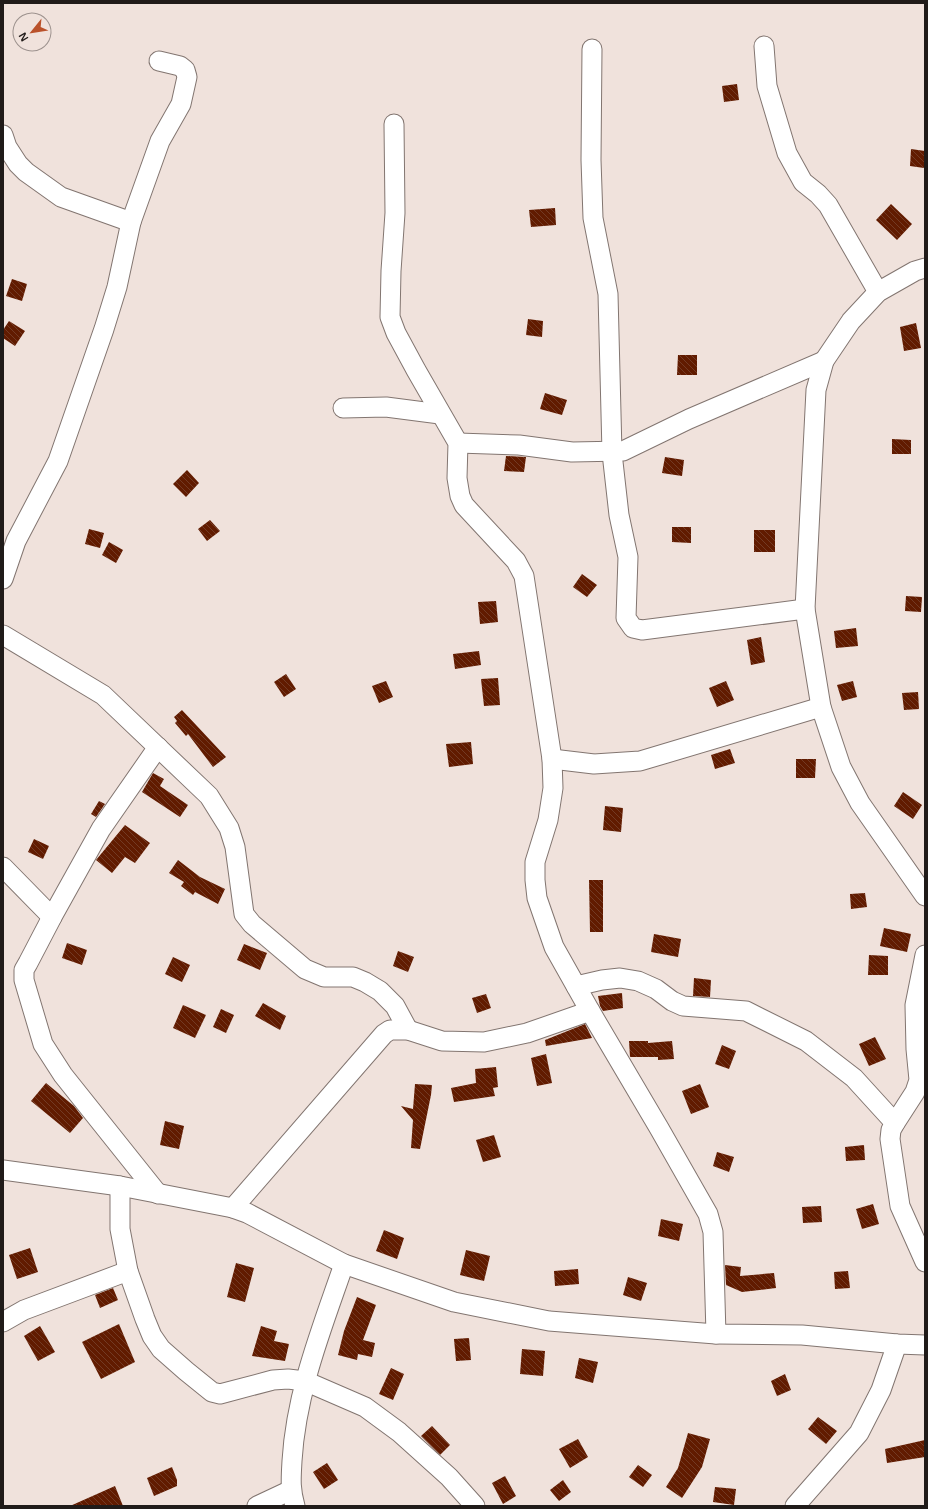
<svg xmlns="http://www.w3.org/2000/svg" width="928" height="1509" viewBox="0 0 928 1509" font-family="Helvetica,sans-serif">
	<defs>
		<pattern id="building-back-hatch" width="6" height="6" patternUnits="userSpaceOnUse"><rect width="6" height="6" fill="#611b00"/><path d="M-1 5l2 2M0 0l6 6M5-1l2 2" fill="none" stroke="#733b25"/></pattern>
	</defs>
	<rect width="100%" height="100%" fill="#f0e2dc"/>
	<g fill="url(#building-back-hatch)">
		<polygon points="737,84 739,100 724,102 722,86"/>
		<polygon points="911,149 925,151 924,168 910,166"/>
		<polygon points="891,204 912,224 897,240 876,220"/>
		<polygon points="555,208 556,225 531,227 529,210"/>
		<polygon points="12,279 27,284 22,301 6,296"/>
		<polygon points="528,319 543,321 542,337 526,335"/>
		<polygon points="9,321 25,331 15,346 3,338 3,330"/>
		<polygon points="916,323 921,348 904,351 900,327"/>
		<polygon points="678,355 697,355 697,375 677,375"/>
		<polygon points="545,393 567,400 562,415 540,409"/>
		<polygon points="892,439 911,440 911,454 892,454"/>
		<polygon points="506,456 526,457 524,472 504,471"/>
		<polygon points="665,457 684,460 682,476 662,473"/>
		<polygon points="187,470 199,483 186,497 173,484"/>
		<polygon points="210,520 220,531 207,541 198,529"/>
		<polygon points="672,527 691,527 691,543 672,542"/>
		<polygon points="89,529 104,533 100,548 85,544"/>
		<rect x="754" y="530" width="21" height="22"/>
		<polygon points="109,542 123,550 116,563 102,555"/>
		<polygon points="582,574 597,585 587,597 573,587"/>
		<polygon points="906,596 922,597 921,612 905,611"/>
		<polygon points="496,601 498,622 480,624 478,602"/>
		<polygon points="856,628 858,646 836,648 834,631"/>
		<polygon points="761,637 765,662 751,665 747,640"/>
		<polygon points="479,651 481,665 455,669 453,654"/>
		<polygon points="286,674 296,689 284,697 274,682"/>
		<polygon points="498,678 500,705 484,706 481,679"/>
		<polygon points="386,681 393,697 379,703 372,686"/>
		<polygon points="726,681 734,700 717,707 709,688"/>
		<polygon points="853,681 857,697 842,701 837,685"/>
		<polygon points="918,692 919,709 904,710 902,693"/>
		<polygon points="182,710 226,757 213,767 188,734 186,736 175,723 177,721 174,717"/>
		<polygon points="471,742 473,764 449,767 446,744"/>
		<polygon points="730,749 735,763 715,769 711,755"/>
		<polygon points="796,759 816,759 815,778 796,778"/>
		<polygon points="153,773 164,779 160,786 188,805 180,817 142,792"/>
		<polygon points="903,792 922,805 913,819 894,806"/>
		<polygon points="99,801 105,804 96,817 91,814"/>
		<polygon points="605,806 623,808 621,832 603,830"/>
		<polygon points="125,825 150,843 135,863 125,857 112,873 96,860"/>
		<polygon points="34,839 49,846 43,859 28,852"/>
		<polygon points="178,860 200,877 225,889 218,904 195,892 193,895 181,886 184,882 169,873"/>
		<polygon points="589,880 603,880 603,932 590,932"/>
		<polygon points="865,893 867,907 851,909 850,894"/>
		<polygon points="884,928 911,934 907,952 880,946"/>
		<polygon points="654,934 681,939 678,957 651,952"/>
		<polygon points="67,943 87,950 82,965 62,958"/>
		<polygon points="244,944 267,953 260,970 237,960"/>
		<polygon points="398,951 414,957 408,972 393,966"/>
		<polygon points="869,955 888,956 888,975 868,975"/>
		<polygon points="173,957 190,965 182,982 165,974"/>
		<polygon points="694,978 711,980 710,997 693,996"/>
		<polygon points="622,993 623,1008 603,1011 600,1006 598,996"/>
		<polygon points="486,994 491,1008 477,1013 472,998"/>
		<polygon points="263,1003 286,1016 280,1030 255,1016"/>
		<polygon points="183,1005 206,1015 195,1038 173,1028"/>
		<polygon points="221,1009 234,1015 226,1033 213,1027"/>
		<polygon points="585,1024 592,1038 546,1046 545,1040"/>
		<polygon points="875,1037 886,1059 869,1066 859,1044"/>
		<polygon points="629,1041 648,1041 648,1043 672,1041 674,1059 658,1060 658,1057 630,1057"/>
		<polygon points="722,1045 736,1051 729,1069 715,1064"/>
		<polygon points="546,1054 552,1083 537,1086 531,1058"/>
		<polygon points="496,1067 498,1087 493,1088 495,1096 454,1102 451,1088 476,1083 475,1069"/>
		<polygon points="46,1083 74,1106 83,1118 70,1133 31,1101"/>
		<polygon points="415,1084 432,1085 431,1095 420,1149 411,1148 413,1120 401,1106 413,1109"/>
		<polygon points="700,1084 709,1107 691,1114 682,1091"/>
		<polygon points="165,1121 184,1126 179,1149 160,1145"/>
		<polygon points="494,1135 501,1157 483,1162 476,1140"/>
		<polygon points="864,1145 865,1160 846,1161 845,1147"/>
		<polygon points="717,1152 734,1157 729,1172 713,1166"/>
		<polygon points="873,1204 879,1224 862,1229 856,1209"/>
		<polygon points="821,1206 822,1222 803,1223 802,1207"/>
		<polygon points="661,1219 683,1224 679,1241 658,1236"/>
		<polygon points="384,1230 404,1238 397,1259 376,1251"/>
		<polygon points="30,1248 38,1272 17,1279 9,1255"/>
		<polygon points="466,1250 490,1256 484,1281 460,1275"/>
		<polygon points="236,1263 254,1268 245,1302 227,1297"/>
		<polygon points="725,1265 741,1267 740,1276 774,1273 776,1288 742,1292 726,1285"/>
		<polygon points="578,1269 579,1284 555,1286 554,1271"/>
		<polygon points="848,1271 850,1288 835,1289 834,1272"/>
		<polygon points="628,1277 647,1283 641,1301 623,1295"/>
		<polygon points="113,1288 118,1300 100,1308 95,1295"/>
		<polygon points="357,1297 376,1305 363,1340 375,1343 372,1357 358,1354 357,1360 338,1355 344,1331"/>
		<polygon points="119,1324 135,1362 101,1379 82,1342"/>
		<polygon points="40,1326 55,1352 38,1361 24,1336"/>
		<polygon points="261,1326 277,1331 274,1341 289,1344 285,1361 252,1356"/>
		<polygon points="469,1338 471,1360 456,1361 454,1339"/>
		<polygon points="522,1349 545,1351 543,1376 520,1374"/>
		<polygon points="579,1358 598,1362 593,1383 575,1378"/>
		<polygon points="391,1368 404,1374 393,1400 379,1394"/>
		<polygon points="785,1374 791,1390 777,1396 771,1381"/>
		<polygon points="818,1417 837,1431 826,1444 808,1429"/>
		<polygon points="432,1426 450,1445 440,1455 421,1436"/>
		<polygon points="688,1433 710,1439 702,1467 682,1498 666,1487 678,1468"/>
		<polygon points="578,1439 588,1457 570,1468 559,1449"/>
		<polygon points="925,1440 925,1457 887,1463 885,1449"/>
		<polygon points="327,1463 338,1480 324,1489 313,1472"/>
		<polygon points="638,1465 652,1475 643,1487 629,1477"/>
		<polygon points="172,1467 177,1480 177,1486 154,1496 147,1478"/>
		<polygon points="505,1476 516,1496 503,1504 492,1483"/>
		<polygon points="563,1480 571,1492 559,1501 550,1490"/>
		<polygon points="115,1486 123,1506 70,1506"/>
		<polygon points="715,1487 736,1489 734,1505 713,1502"/>
	</g>
	<g fill="none" stroke-linecap="round" stroke-linejoin="round">
		<g stroke="#827570" stroke-width="21">
			<g id="minor">
				<polyline points="764,46 767,86 787,153 803,182 818,194 828,205 878,292"/>
				<polyline points="592,49 591,160 593,218 608,294 612,453 619,515 628,557 626,618 633,628 642,630 805,609"/>
				<polyline points="394,124 395,213 391,271 390,317 396,333 416,370 458,443 457,478 460,496 464,505 516,561 524,576 552,759 553,788 548,820 535,862 535,880 537,898 554,947 590,1011 659,1128 708,1214 713,1232 716,1334"/>
				<polyline points="3,135 7,147 18,164 26,172 61,197 131,222 117,287 104,329 58,461 16,541 3,579"/>
				<polyline points="131,222 160,141 181,104 187,77 185,70 180,66 159,61"/>
				<polyline points="925,268 915,271 878,292 851,321 824,361 816,390 805,609 821,707 841,767 860,803 925,896"/>
				<polyline points="343,408 386,407 440,414"/>
				<polyline points="458,443 519,445 572,452 623,451 689,419 824,361"/>
				<polyline points="3,635 103,695 209,796 229,828 235,847 244,914 252,924 305,969 324,977 353,977 365,982 380,991 395,1006 408,1030"/>
				<polyline points="552,759 594,764 640,761 821,707"/>
				<polyline points="3,867 52,917"/>
				<polyline points="925,955 915,1005 916,1049 919,1080 915,1092 895,1123 891,1130 890,1139 900,1206 925,1262"/>
				<polyline points="576,986 602,980 620,978 638,981 656,989 672,1001 683,1006 746,1011 806,1041 854,1078 895,1123"/>
				<polyline points="3,1170 120,1186 233,1208 247,1213 344,1264 454,1302 549,1321 716,1334 802,1335 897,1344 925,1345"/>
				<polyline points="120,1186 120,1229 128,1271 145,1319 152,1336 161,1349 186,1371 212,1392 220,1394 273,1380 288,1379 305,1381 365,1407 399,1432 449,1477 475,1506"/>
				<polyline points="158,1194 63,1075 43,1044 24,980 24,970 28,963 52,917 101,829 158,747"/>
				<polyline points="233,1208 384,1034 390,1030 408,1030 442,1041 484,1042 527,1033 590,1011"/>
				<polyline points="3,1322 24,1310 128,1271"/>
				<polyline points="257,1506 291,1490"/>
				<path d="M295,1506C290,1488 291,1479 292,1461C296,1392 322,1328 344,1264"/>
				<polyline points="795,1506 859,1433 881,1390 897,1344"/>
			</g>
		</g>
		<use href="#minor" stroke="#fff" stroke-width="19"/>
	</g>
	<rect width="928" height="1509" fill="none" stroke="#201b19" stroke-width="8"/>
	<g transform="translate(32 32) rotate(240)"><circle r="19" fill="#f0e2dc" stroke="#9d928e"/>
	<path d="M0-3L7 15L0 10L-7 15Z" fill="#ba522b"/>
	<text y="-6" font-size="11" font-weight="bold" text-anchor="middle" fill="#201b19">N</text>
	</g>
</svg>
